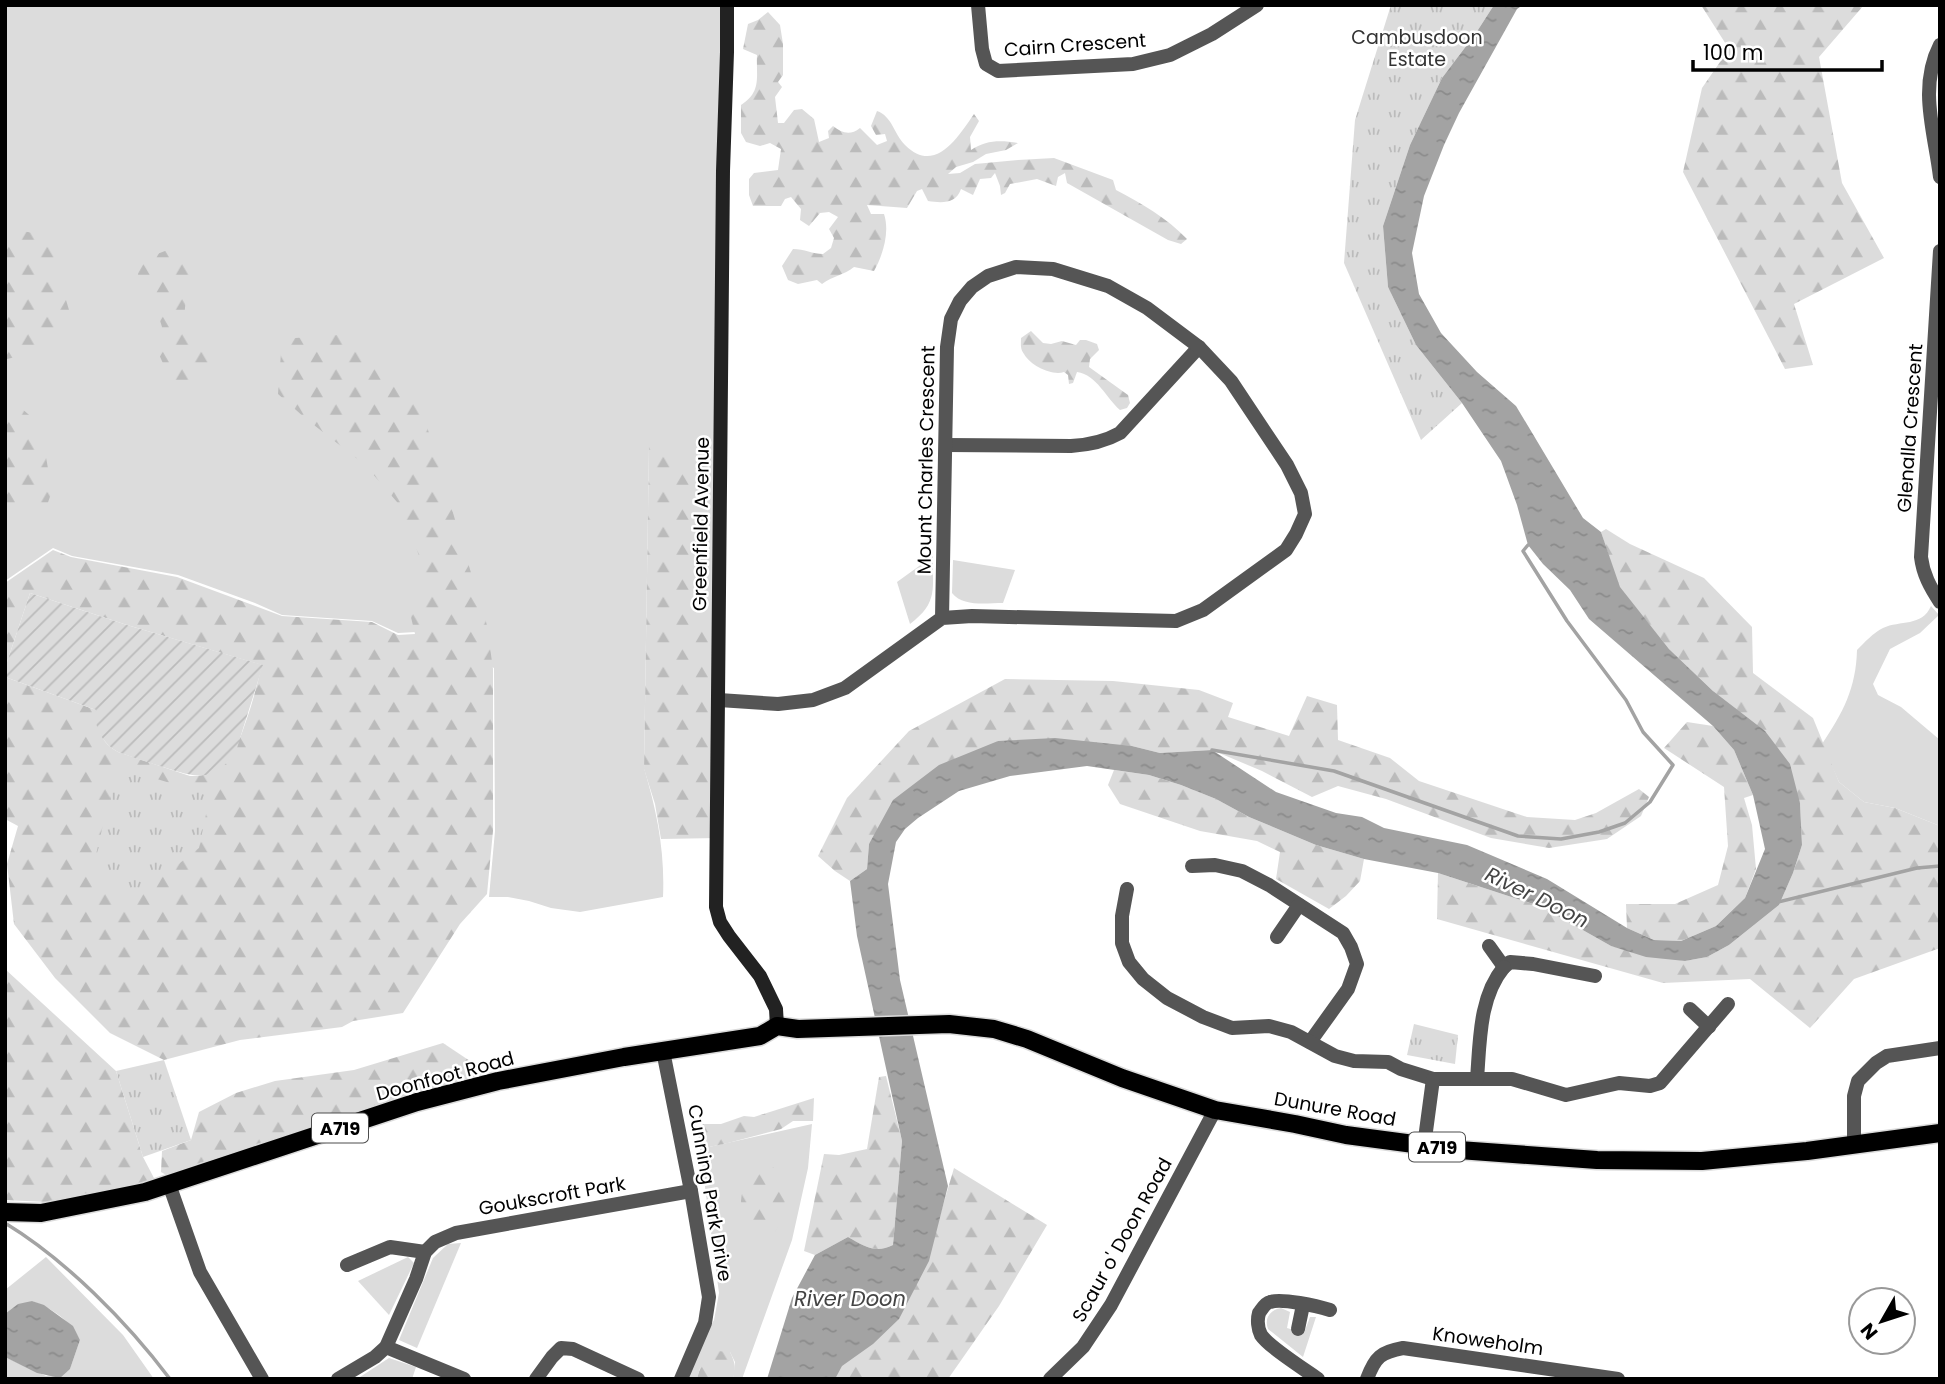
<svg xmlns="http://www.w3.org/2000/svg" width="1945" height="1384" viewBox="0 0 1945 1384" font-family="Poppins,sans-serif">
	<defs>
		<pattern id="forest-firs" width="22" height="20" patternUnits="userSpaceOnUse" patternTransform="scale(1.75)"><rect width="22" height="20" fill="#dcdcdc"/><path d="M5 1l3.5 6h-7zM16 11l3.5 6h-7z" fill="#bbb"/></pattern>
		<pattern id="park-tufts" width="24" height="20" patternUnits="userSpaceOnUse" patternTransform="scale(1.75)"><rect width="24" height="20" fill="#dcdcdc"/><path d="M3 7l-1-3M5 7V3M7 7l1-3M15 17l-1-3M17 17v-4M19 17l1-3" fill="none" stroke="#bbb"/></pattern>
		<pattern id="garden-furrows" width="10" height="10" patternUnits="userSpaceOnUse" patternTransform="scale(1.75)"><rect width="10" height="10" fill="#dcdcdc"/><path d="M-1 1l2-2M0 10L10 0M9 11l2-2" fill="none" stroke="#bbb"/></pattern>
		<pattern id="water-ripples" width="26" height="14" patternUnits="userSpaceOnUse" patternTransform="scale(1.75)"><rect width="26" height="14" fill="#a3a3a3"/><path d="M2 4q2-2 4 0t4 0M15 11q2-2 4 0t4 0" fill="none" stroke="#8b8b8b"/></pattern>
	</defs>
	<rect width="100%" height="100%" fill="#fff"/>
	<g fill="#dcdcdc">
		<path d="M5,5H727L721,447L687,459L649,447L644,768C657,812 665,851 663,897L580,912L551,908L529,901L508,897H489L495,831L494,668L416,632L398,633L372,621L282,615L255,603L178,575L72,556L53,548L5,581Z"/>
		<path d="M933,556C932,589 939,602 910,624L897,582Z"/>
		<path d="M953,560L1015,570L1003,603C986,603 963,607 952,593Z"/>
		<path d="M1931,606L1939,615L1920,633L1890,649L1873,684L1878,695L1901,707L1940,740V826L1895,808L1864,802L1839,782L1822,744C1843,713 1856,688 1857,650C1865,642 1873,633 1883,628C1900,620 1922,627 1931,606Z"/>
		<polygon points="812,1124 808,1168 792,1240 742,1379 733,1379 735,1362 730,1352 700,1368 697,1379 682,1379 714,1320 719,1293 700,1149"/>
		<polygon points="461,1243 417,1348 399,1340 433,1258 448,1244"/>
		<path d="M46,1257L123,1335L154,1379H5V1357L46,1376L70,1369L80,1340C71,1321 52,1308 32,1301L5,1314V1290Z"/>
		<polygon points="408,1257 414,1263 389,1315 358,1281"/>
		<path d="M1281,1308L1290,1312L1287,1328L1304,1333L1310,1317H1316L1303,1357L1268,1329C1264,1318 1270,1310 1281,1308Z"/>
		<polygon points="389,1358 416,1367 412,1379 357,1379"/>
	</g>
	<g fill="url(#forest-firs)">
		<polygon points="1701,5 1864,5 1819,57 1842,183 1884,258 1794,304 1813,365 1785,369 1683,172 1702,88 1729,49"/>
		<path d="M768,12L780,25L783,44V75L778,82L782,87L775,97L778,123H784L794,110L802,109L814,119L819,142L829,138L828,131L833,126C842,133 850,136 860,128L877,145L887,141L885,134L876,135L871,126L877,111C892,116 894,134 905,145C935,175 958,137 974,114L979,121L970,137L971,150C986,140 1000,140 1018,143L1006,150L986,154L973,162L956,167L948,174L960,173L975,164L1018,160L1054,158L1113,180L1116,190C1141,203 1167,218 1187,239L1181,244L1168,240L1067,183L1065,173L1058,177L1056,186L1037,179L1010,184L1005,193L1001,195L1000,186L995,173L991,178L980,179L973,195L961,189C956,204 942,203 928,201L922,189L917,191L907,208L867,205L871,214H884C890,232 883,255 874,271L854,267C844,275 833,276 822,284L817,280L798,284L788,280L782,266L793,249C804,249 813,254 823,254L831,248L834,238L829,229L838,217L829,212L820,213L809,226L800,220L801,209L791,197L785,199L781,206H753L749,195V179L754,173L778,170L781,149L770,143L760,146L746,142L741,133V105C762,92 756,77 757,55L743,49L748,24L758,20Z"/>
		<path d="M21,231L41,234L53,243L59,255L57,270L72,320L63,327L54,342L45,341C32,350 22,356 7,359L5,234Z"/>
		<path d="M165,251L189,254L197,274C184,293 185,307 184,330L199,345L220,356L217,370L206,382L185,384L170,379L157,350L162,327L158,314L149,301L137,295L138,273L144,259Z"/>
		<path d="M1031,331L1043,343L1051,344L1062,341L1076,345L1080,340H1086L1097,344L1099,350L1090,359L1089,367L1128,395L1130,403L1127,408L1120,410C1106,398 1097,375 1077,372L1073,383L1069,384L1068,375L1064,372C1052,376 1031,366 1024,354C1020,349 1021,344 1021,338Z"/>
		<path d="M337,335L371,352L416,390L475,586L481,599L487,626L493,669V831L487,894L460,924L403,1013L353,1021L342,1027L240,1040L164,1060L110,1033L55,978L14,924L7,864L18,826L5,819V677L96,710C98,729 100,742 118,752L190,776C225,777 235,754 245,724C252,705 257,685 262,665L127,625L30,593L5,668V583L53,550L71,557L177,577L282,616L372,622L398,635L415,634L410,613L427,583L417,550L397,502L365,465L305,418L278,394L282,339Z"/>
		<polygon points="20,407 36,421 44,446 52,491 46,508 29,508 17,512 5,506 5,412"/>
		<polygon points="649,446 687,458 721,447 718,838 661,839 655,804 644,769"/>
		<polygon points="1606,529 1630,544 1704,578 1752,627 1753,673 1813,718 1839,782 1864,802 1895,808 1940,826 1940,948 1854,979 1810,1028 1750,979 1663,983 1437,919 1438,873 1542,907 1611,946 1685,961 1707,957 1729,945 1779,905 1793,873 1802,845 1800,803 1713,691 1669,649 1619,587 1601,532"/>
		<polygon points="1005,679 1113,681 1199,690 1233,703 1228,717 1289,736 1307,696 1337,705 1338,740 1390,758 1419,781 1527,817 1575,820 1596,813 1639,789 1649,797 1641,816 1607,839 1549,848 1491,838 1386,799 1338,786 1312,797 1262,771 1212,750 1160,753 1132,746 998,741 869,844 867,869 850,881 835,871 818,856 847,798 909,731"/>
		<polygon points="1687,722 1713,726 1734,750 1753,795 1744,798 1752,825 1756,869 1745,898 1716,926 1681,941 1654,940 1627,928 1626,904 1675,904 1718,885 1728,846 1724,787 1664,748"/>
		<polygon points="1114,770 1149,775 1181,785 1216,799 1249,817 1316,845 1364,859 1360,881 1346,896 1329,909 1276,879 1280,852 1257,841 1200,831 1120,804 1108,785"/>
		<polygon points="5,969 116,1071 143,1157 155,1180 68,1203 5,1200"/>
		<polygon points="443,1043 497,1079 168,1176 161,1172 162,1151 191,1140 199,1112 236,1093 275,1081 354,1070"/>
		<path d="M886,1076L902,1141L893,1245C875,1254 864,1246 848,1237L815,1255L804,1251L824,1154L839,1155L867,1149L879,1077Z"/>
		<polygon points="814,1098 813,1121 793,1121 781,1129 728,1143 700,1149 698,1131 703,1124 721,1124 744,1116 754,1117"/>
		<path d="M755,1159C773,1166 779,1168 788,1185C786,1196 781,1226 774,1233C758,1246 741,1215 741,1201C742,1186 749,1172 755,1159Z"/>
		<polygon points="954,1168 1047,1225 999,1306 948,1379 813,1379 936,1229"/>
		<path d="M717,1351L730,1352C735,1362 736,1368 733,1379H697L700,1368L708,1352Z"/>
	</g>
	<g fill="url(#park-tufts)">
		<polygon points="1391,5 1494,5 1476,33 1442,78 1410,145 1383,226 1388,287 1416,345 1462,403 1421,440 1344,263 1355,120"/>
		<path d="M117,767L210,795L199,848C177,864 138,904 109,885C103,882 98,875 92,871Z"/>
		<polygon points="1414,1024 1458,1035 1455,1064 1407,1055"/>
		<polygon points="164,1060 191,1140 143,1157 116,1071"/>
	</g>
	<path fill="url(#garden-furrows)" d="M30,593L127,625L263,665L237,748C217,782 200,779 166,768C150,763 134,758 118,752C103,744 93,727 96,710L5,677V668Z"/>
	<g fill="url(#water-ripples)">
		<path d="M1494,5H1523L1517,9L1459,113L1444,145L1424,196L1412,253L1419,294L1441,333L1477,372L1516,406L1583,518L1601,532L1620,587L1669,649L1713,691L1765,731L1790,764L1800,803L1802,845L1793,873L1779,905L1729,945L1707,957L1685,961L1646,957L1611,946L1542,907L1438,873L1364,859L1316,845L1249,817L1216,799L1181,785L1149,775L1087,766L1010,776L959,791L918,818L905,829L896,842L888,884L900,980L948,1186L929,1261L899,1319L873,1344L842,1366L835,1379H767L792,1298L815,1255L848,1237C864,1246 875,1254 893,1245L902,1141L857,936L850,881L867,869L869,844L893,800L939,765L998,741L1055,738L1132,746L1160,753L1212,750L1276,792L1336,813L1362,817L1384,828L1467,845L1547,879L1627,928L1654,940L1681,941L1716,926L1745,898L1765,849L1753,795L1734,750L1713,726L1589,619L1570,590L1543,564L1528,545L1517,505L1501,461L1462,403L1416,345L1388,287L1383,226L1410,145L1442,78L1476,33Z"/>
		<polygon points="32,1301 44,1305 73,1326 80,1340 70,1369 60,1378 37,1373 5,1357 5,1314 18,1304"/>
	</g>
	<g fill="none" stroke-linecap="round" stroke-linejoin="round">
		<g stroke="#a3a3a3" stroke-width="3.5">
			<polyline points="1212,750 1334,771 1518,836 1561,839 1599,832 1625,823 1650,802 1673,765 1643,732 1626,700 1567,621 1523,551 1528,545"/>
			<polyline points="1778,902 1917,868 1940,866"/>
			<path d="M5,1223C66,1260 127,1322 170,1379"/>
		</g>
		<g stroke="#dbdbdb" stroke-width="21">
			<polyline id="primary" points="5,1212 41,1213 145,1192 417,1102 498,1081 624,1057 760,1036 777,1026 798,1029 949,1024 994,1029 1027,1039 1122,1078 1215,1110 1295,1124 1346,1135 1459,1150 1597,1160 1702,1161 1807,1151 1940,1133"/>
		</g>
		<g stroke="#555" stroke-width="14">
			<polyline points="978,5 982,49 986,64 998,71 1133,64 1170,55 1212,34 1257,5"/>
			<path d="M1940,45C1918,88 1935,133 1940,177"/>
			<path d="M1940,251L1921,557C1923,574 1930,587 1940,602"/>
			<path d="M946,445L1071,446C1089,445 1104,442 1120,433L1199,347"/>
			<polyline points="719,700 778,704 813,700 845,688 942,618 972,616 1176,621 1203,610 1286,550 1296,534 1305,514 1301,493 1287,465 1231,381 1199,347 1147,308 1108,286 1053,269 1016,267 988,276 972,287 960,301 951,319 947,347 942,618"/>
			<polyline points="1192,866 1215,865 1242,871 1269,885 1343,933 1351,947 1357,964 1348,989 1310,1042"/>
			<polyline points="1127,889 1122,916 1122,943 1129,962 1143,979 1167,998 1203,1017 1232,1028 1269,1026 1291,1032 1335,1056 1354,1061 1388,1062 1401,1069 1433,1079 1512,1079 1566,1095 1619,1083 1650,1086 1660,1083 1728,1004"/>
			<polyline points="1277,937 1299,905"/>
			<polyline points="1489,946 1504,967 1510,962 1533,964 1595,976"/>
			<polyline points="1690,1009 1709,1027"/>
			<polyline points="663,1051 691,1191 709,1297 705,1323 681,1379"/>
			<path d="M1477,1079C1480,1041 1479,997 1504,967"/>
			<polyline points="1854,1145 1854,1096 1858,1081 1876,1063 1887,1056 1940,1048"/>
			<polyline points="1424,1146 1433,1079"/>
			<polyline points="169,1184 200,1272 262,1379"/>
			<polyline points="347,1265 390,1247 425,1252"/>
			<polyline points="1298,1329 1303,1305"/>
			<polyline points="386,1347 464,1379"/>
			<polyline points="338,1379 375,1357 386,1347 416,1279 425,1252 435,1242 456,1233 691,1191"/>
			<polyline points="536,1379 552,1357 561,1348 573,1349 638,1379"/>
			<polyline points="1050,1379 1083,1347 1111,1305 1215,1110"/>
			<path d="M1318,1379C1304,1369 1269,1347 1261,1335C1258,1329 1257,1320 1259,1313C1262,1309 1265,1303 1270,1302C1282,1298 1317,1306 1330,1310"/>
			<path d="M1367,1379C1375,1357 1381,1352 1403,1348L1618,1379"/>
		</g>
		<polyline stroke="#222" stroke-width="14" points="727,5 727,52 723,171 716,907 720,922 729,936 760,976 776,1009 777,1026"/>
		<use href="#primary" stroke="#000" stroke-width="18"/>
	</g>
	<g text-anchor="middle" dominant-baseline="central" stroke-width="5" stroke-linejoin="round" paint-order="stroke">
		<g fill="#fff" stroke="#4c4c4c" stroke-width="2">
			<rect x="312" y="1113.5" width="56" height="29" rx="5"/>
			<rect x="1409" y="1132.5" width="56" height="29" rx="5"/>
		</g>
		<g font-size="18" font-weight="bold" fill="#000">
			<text x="340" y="1128">A719</text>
			<text x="1437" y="1147">A719</text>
		</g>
		<g font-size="19" fill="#333" stroke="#fff">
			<text x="1417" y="37">Cambusdoon<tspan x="1417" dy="22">Estate</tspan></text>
		</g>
		<g font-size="19" fill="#000" stroke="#fff">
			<text transform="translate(1075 45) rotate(-4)">Cairn Crescent</text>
			<text transform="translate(1910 428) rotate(-86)">Glenalla Crescent</text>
			<text transform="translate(926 460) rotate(-89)">Mount Charles Crescent</text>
			<text transform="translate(701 524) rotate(-89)">Greenfield Avenue</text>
			<text transform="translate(445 1076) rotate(-15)">Doonfoot Road</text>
			<text transform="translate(1335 1109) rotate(10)">Dunure Road</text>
			<text transform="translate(710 1193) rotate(80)">Cunning Park Drive</text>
			<text transform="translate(552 1196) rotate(-10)">Goukscroft Park</text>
			<text transform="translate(1122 1240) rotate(-61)">Scaur o' Doon Road</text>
			<text transform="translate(1488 1341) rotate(8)">Knoweholm</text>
		</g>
		<g font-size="21" font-style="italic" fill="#444" stroke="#fff">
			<text transform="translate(1537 897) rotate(26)">River Doon</text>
			<text x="850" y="1298">River Doon</text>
		</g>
	</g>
	<rect width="1945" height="1384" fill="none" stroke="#000000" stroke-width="14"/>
	<g transform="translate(1882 1321) rotate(231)"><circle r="33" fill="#ffffff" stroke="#999999" stroke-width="2"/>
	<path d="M0-5L12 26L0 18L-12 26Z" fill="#000000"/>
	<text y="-10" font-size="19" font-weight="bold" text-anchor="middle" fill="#000000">N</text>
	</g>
	<path d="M1693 60v10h189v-10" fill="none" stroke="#000000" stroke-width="3.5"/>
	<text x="1703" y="60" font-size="21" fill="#000000" stroke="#ffffff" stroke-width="5" paint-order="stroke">100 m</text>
</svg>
